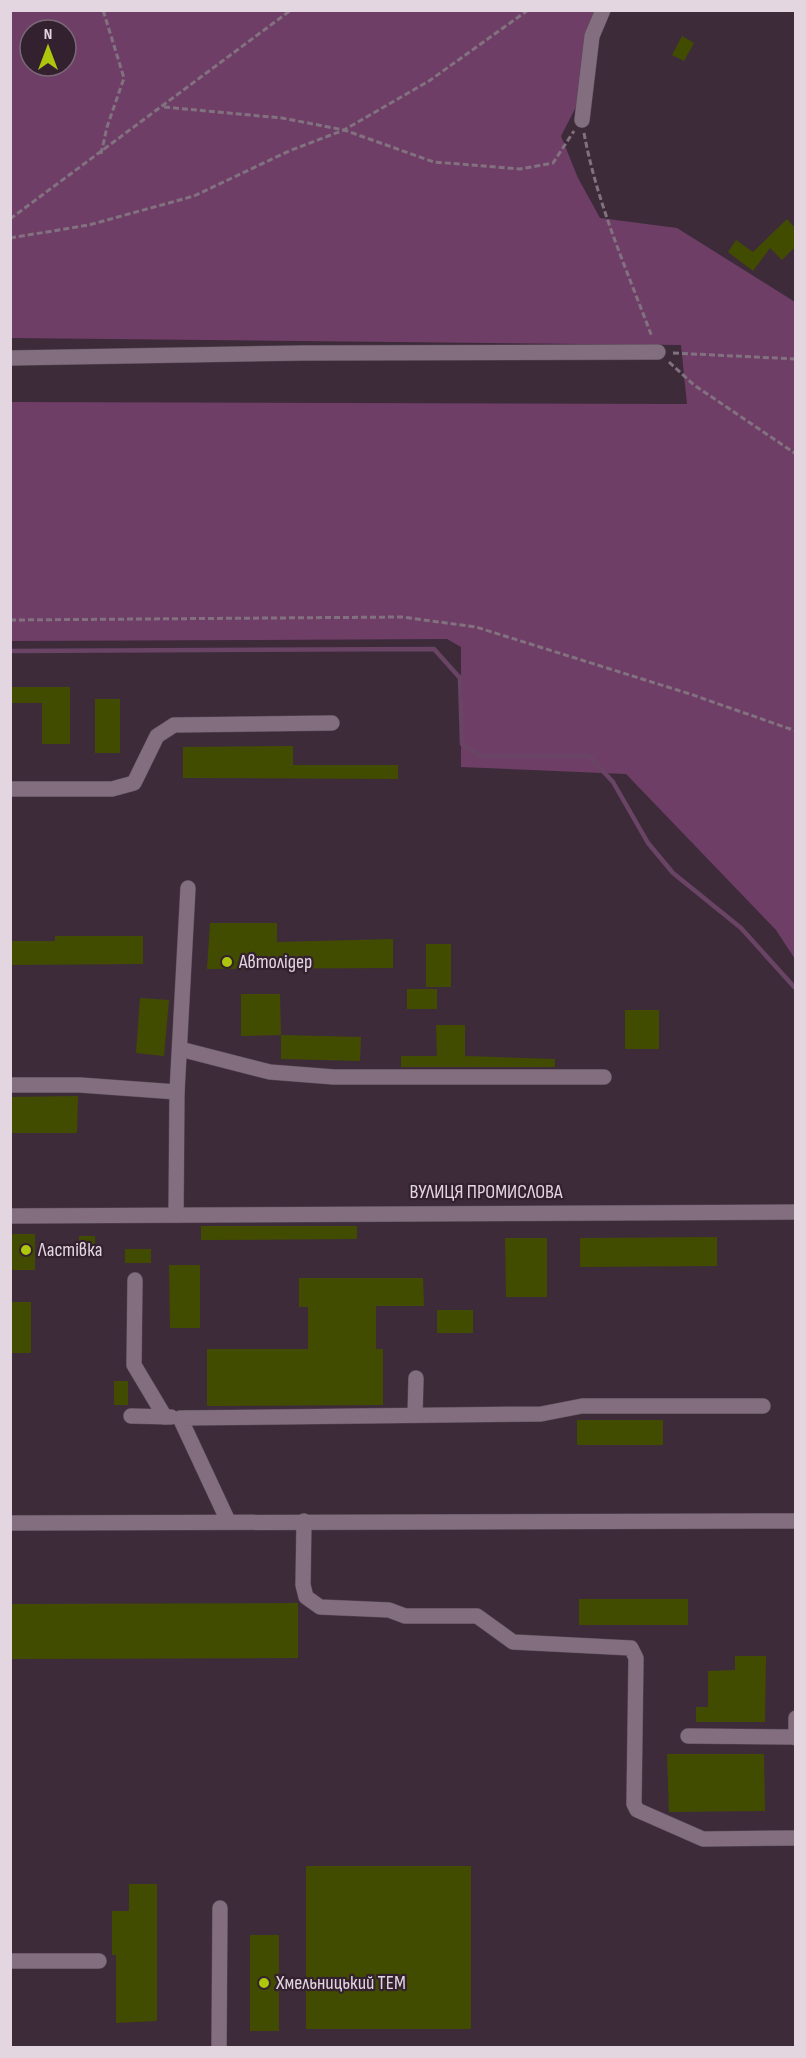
<svg xmlns="http://www.w3.org/2000/svg" width="806" height="2058" viewBox="0 0 806 2058" font-family="'Sofia Sans Condensed',sans-serif">
	<rect width="100%" height="100%" fill="#3d2b3a"/>
	<path fill="#6f3e67" fill-rule="evenodd" d="M11,11H596L576,107L561,136L578,178L600,218L677,228L795,302V959L776,930L626,774L461,767V647L447,639L11,641V402L687,404L681,345L11,338ZM30,30H66V66H30Z"/>
	<g fill="none" stroke-linecap="round" stroke-linejoin="round">
		<polyline stroke="#694465" stroke-width="4.5" points="10,651 434,649 460,678 462,744 481,756 589,756 613,782 648,843 673,873 741,928 796,989"/>
	</g>
	<g fill="#424c00">
		<polygon points="682,36 694,43 684,61 672,55"/>
		<polygon points="787,219 795,228 795,247 782,260 770,248 753,271 728,252 736,240 753,252"/>
		<polygon points="10,687 70,687 70,744 42,744 42,703 10,703"/>
		<rect x="95" y="699" width="25" height="54"/>
		<polygon points="293,746 293,765 398,765 398,779 183,778 183,747"/>
		<polygon points="210,923 277,923 277,942 393,939 393,968 207,969"/>
		<polygon points="55,936 143,936 143,964 10,965 10,941 55,941"/>
		<rect x="426" y="944" width="25" height="43"/>
		<rect x="407" y="989" width="30" height="20"/>
		<polygon points="241,994 280,994 281,1035 241,1036"/>
		<polygon points="140,998 169,1000 164,1056 136,1053"/>
		<rect x="625" y="1010" width="34" height="39"/>
		<polygon points="436,1025 465,1025 465,1056 555,1059 555,1067 401,1067 401,1056 437,1056"/>
		<polygon points="281,1035 361,1037 360,1061 281,1059"/>
		<polygon points="78,1096 77,1133 10,1133 10,1097"/>
		<polygon points="201,1226 357,1226 357,1239 201,1240"/>
		<rect x="12" y="1234" width="23" height="36"/>
		<rect x="79" y="1236" width="16" height="15"/>
		<polygon points="717,1237 717,1266 580,1267 580,1238"/>
		<polygon points="505,1238 547,1238 547,1297 506,1297"/>
		<rect x="125" y="1249" width="26" height="14"/>
		<polygon points="169,1265 200,1265 200,1328 170,1328"/>
		<polygon points="299,1278 423,1278 424,1306 376,1306 376,1349 383,1349 383,1405 207,1406 207,1349 308,1349 308,1307 299,1307"/>
		<rect x="10" y="1302" width="21" height="51"/>
		<rect x="437" y="1310" width="36" height="23"/>
		<rect x="114" y="1381" width="14" height="24"/>
		<rect x="577" y="1420" width="86" height="25"/>
		<rect x="579" y="1599" width="109" height="26"/>
		<polygon points="298,1603 298,1658 10,1659 10,1604"/>
		<polygon points="735,1656 766,1656 765,1722 696,1722 696,1707 708,1707 708,1671 735,1670"/>
		<polygon points="667,1754 764,1754 765,1811 669,1812"/>
		<rect x="306" y="1866" width="165" height="163"/>
		<polygon points="129,1884 157,1884 157,2021 116,2023 116,1955 112,1955 112,1911 129,1911"/>
		<rect x="250" y="1935" width="29" height="96"/>
	</g>
	<g fill="none" stroke-linecap="round" stroke-linejoin="round">
		<g stroke="#594a56" stroke-width="16">
			<g id="minor">
				<polyline points="582,120 592,36 603,10"/>
				<polyline points="10,358 304,353 658,352"/>
				<polyline points="10,789 112,789 134,783 157,736 174,725 332,723"/>
				<polyline points="180,1049 270,1072 334,1077 604,1077"/>
				<polyline points="10,1085 80,1085 177,1092"/>
				<polyline points="176,1215 177,1092 188,888"/>
				<polyline points="10,1216 796,1212"/>
				<polyline points="135,1280 134,1365 165,1417"/>
				<polyline points="415,1415 416,1378"/>
				<polyline points="131,1416 171,1417"/>
				<polyline points="228,1521 180,1418 541,1414 582,1406 763,1406"/>
				<polyline points="304,1521 303,1585 306,1597 320,1607 389,1610 405,1616 477,1616 513,1642 631,1648 636,1658 634,1804 637,1810 703,1839 796,1838"/>
				<polyline points="10,1523 796,1521"/>
				<polyline points="796,1718 796,1738"/>
				<polyline points="688,1736 795,1737"/>
				<polyline points="10,1961 99,1961"/>
				<polyline points="219,2048 220,1908"/>
			</g>
		</g>
		<g stroke="#82727f" stroke-width="3" stroke-dasharray="6 3" stroke-linecap="butt">
			<polyline points="164,107 282,118 344,130 434,162 520,169 553,163 574,131"/>
			<path d="M584,133C597,204 627,270 652,337"/>
			<polyline points="101,154 107,127 124,78 103,10"/>
			<polyline points="10,219 291,10"/>
			<polyline points="10,238 89,225 194,196 289,151 344,130 429,81 528,10"/>
			<polyline points="673,353 796,359"/>
			<polyline points="669,362 694,385 796,454"/>
			<polyline points="10,620 402,617 476,627 690,694 796,731"/>
		</g>
		<use href="#minor" stroke="#836e7f" stroke-width="15"/>
	</g>
	<g fill="#aec60b" stroke="#332130" stroke-width="2">
		<circle cx="227" cy="962" r="6"/>
		<circle cx="26" cy="1250" r="6"/>
		<circle cx="264" cy="1983" r="6"/>
	</g>
	<g text-anchor="middle" dominant-baseline="central" stroke-width="4.5" stroke-linejoin="round" paint-order="stroke">
		<g font-size="20" fill="#e3d6e0" stroke="#332130" text-anchor="start">
			<text x="239" y="962">Автолідер</text>
			<text x="38" y="1250">Ластівка</text>
			<text x="276" y="1983">Хмельницький ТЕМ</text>
		</g>
		<g font-size="20" fill="#e3d6e0" stroke="#332130">
			<text x="486" y="1192">ВУЛИЦЯ ПРОМИСЛОВА</text>
		</g>
	</g>
	<rect width="806" height="2058" fill="none" stroke="#e3d6e0" stroke-width="24"/>
	<g transform="translate(48 48)"><circle r="28" fill="#332130" stroke="#796976" stroke-width="1.5"/>
	<path d="M0-4.5L10 22L0 15L-10 22Z" fill="#aec60b"/>
	<text y="-9" font-size="16" font-weight="bold" text-anchor="middle" fill="#e3d6e0">N</text>
	</g>
</svg>
